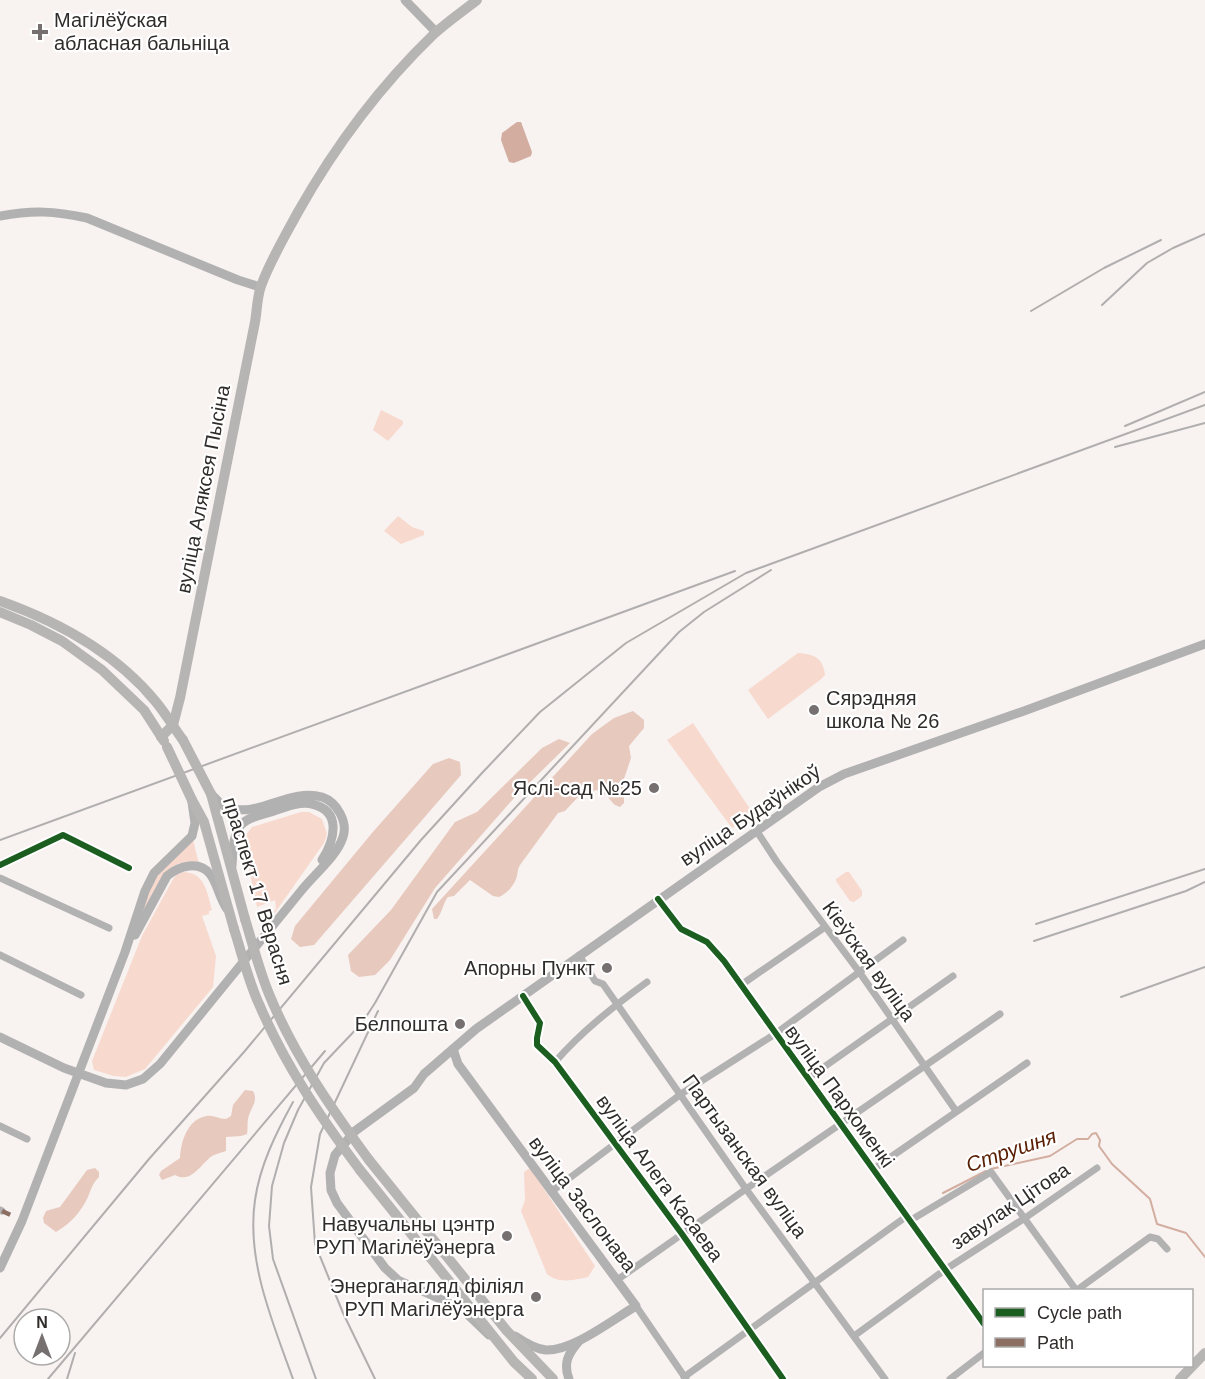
<svg xmlns="http://www.w3.org/2000/svg" width="1205" height="1379" viewBox="0 0 1205 1379" font-family="Arial,sans-serif">
	<rect width="100%" height="100%" fill="#f8f2f0"/>
	<g fill="#f7d9ce">
		<polygon points="381,410 403,421 403,424 388,441 373,430"/>
		<polygon points="398,516 412,527 424,531 424,535 401,544 384,531"/>
		<path d="M798,653C814,654 823,658 825,675L820,680L768,719L748,690Z"/>
		<polygon points="693,723 754,815 732,828 667,740"/>
		<polygon points="301,812 309,812 322,819 327,834 324,843 267,924 265,920 276,909 275,900 257,907 243,839 252,827"/>
		<path d="M193,840L199,864C166,852 152,895 141,919L147,894L158,874Z"/>
		<path d="M184,872C205,873 207,892 212,910L209,911V914L202,916L216,956L213,987L145,1069L126,1077L114,1076L94,1070L92,1061L142,936L172,881L176,875Z"/>
		<polygon points="846,872 849,872 862,891 862,896 854,902 850,901 836,881 836,879"/>
		<path d="M530,1168L595,1266L588,1277C575,1280 559,1284 547,1274L521,1211L525,1200L524,1172Z"/>
	</g>
	<g fill="#e7c9bd">
		<path d="M633,711L644,720V728L629,746L631,758L624,779V803L620,807C609,804 611,794 596,790L578,797L565,811L558,813L520,865C517,870 518,874 516,879C513,887 506,894 499,897L493,896L470,880L454,896L448,897C443,903 443,911 437,919H434L432,909L592,734L614,718Z"/>
		<polygon points="559,739 570,743 514,798 435,888 390,960 375,975 359,977 351,971 348,955 391,910 455,822 477,812 542,748"/>
		<polygon points="449,758 460,762 461,775 314,945 300,947 291,939 295,926 372,833 433,764"/>
		<path d="M245,1090L253,1091C259,1102 250,1108 248,1119C247,1124 248,1129 247,1134L241,1136L226,1137V1151C222,1152 216,1154 212,1156C201,1164 191,1184 175,1175L162,1180L159,1175L161,1171L180,1158C181,1142 187,1119 207,1116C213,1115 219,1119 226,1119L231,1116L233,1105Z"/>
		<path d="M95,1168L99,1172V1177C93,1183 91,1189 88,1197C80,1213 71,1223 56,1232L44,1223L43,1218L46,1211L60,1207L87,1170Z"/>
	</g>
	<polygon fill="#d2ada0" points="517,122 521,122 532,152 531,156 514,163 509,162 501,140 502,133"/>
	<g fill="none" stroke-linecap="round" stroke-linejoin="round">
		<g stroke="#d2ada0" stroke-width="2">
			<polyline points="991,1169 1050,1156 1077,1139 1088,1139 1092,1134 1096,1133 1100,1140 1099,1146 1112,1164 1150,1199 1157,1224 1186,1233 1205,1257"/>
			<polyline points="943,1193 986,1171"/>
		</g>
		<g stroke="#b3b2b3" stroke-width="7">
			<polyline points="756,830 777,862 860,973 956,1111"/>
			<polyline points="0,865 63,835 129,868"/>
			<polyline points="0,878 109,928"/>
			<polyline points="658,899 681,929 707,942 724,961 984,1324"/>
			<polyline points="0,955 81,995"/>
			<polyline points="579,955 595,981 603,984 746,1189 885,1379"/>
			<polyline points="741,985 825,927"/>
			<polyline points="523,996 540,1023 537,1038 537,1045 555,1062 682,1234 783,1379"/>
			<path d="M555,1062C582,1031 614,1006 647,982"/>
			<polyline points="807,1079 953,976"/>
			<polyline points="0,1126 27,1139"/>
			<polyline points="872,1170 1027,1063"/>
			<polyline points="551,1192 681,1094 775,1034 903,940"/>
			<polyline points="0,1210 2,1211"/>
			<polyline points="911,1220 991,1172 1076,1290"/>
			<polyline points="617,1280 746,1189 1000,1014"/>
			<polyline points="1077,1290 1150,1237 1158,1239 1167,1249"/>
			<polyline points="636,1306 686,1379"/>
			<polyline points="854,1336 946,1269 1025,1218 1097,1168"/>
			<polyline points="684,1377 907,1216"/>
			<polyline points="950,1379 984,1353"/>
		</g>
		<g stroke="#b2b1b2" stroke-width="9">
			<polyline points="405,0 436,32"/>
			<path d="M0,216C33,210 54,211 87,218L238,280L260,287"/>
			<path d="M232,866C233,852 232,836 241,825C248,817 261,815 271,812C283,808 299,801 312,804C343,811 334,841 322,860"/>
			<path d="M135,935L167,876C179,866 199,860 210,874C217,882 219,898 227,909"/>
			<path d="M0,1037L64,1068L106,1083L126,1085L143,1079L160,1064C207,1006 254,949 301,891C314,874 336,858 343,837C348,822 337,802 322,797C288,787 257,821 224,806C219,803 215,797 211,794"/>
			<path d="M453,1049L458,1064L636,1306C612,1320 573,1351 546,1350C535,1349 524,1342 515,1336"/>
			<polyline points="0,1268 22,1221 125,952 145,891 154,873 192,836 195,823 192,802"/>
			<polyline points="489,1335 462,1309 398,1280 385,1268 337,1203 331,1190 330,1173 335,1155 355,1131 414,1088 424,1074 476,1029 819,787 844,774 1024,711 1205,644"/>
			<path d="M569,1379C563,1363 568,1354 579,1341"/>
		</g>
		<g stroke="#b7b5b4" stroke-width="10">
			<path d="M0,601C59,622 116,653 156,702C166,714 174,728 183,740"/>
			<polyline points="0,612 31,625 62,641 102,670 144,710 164,741"/>
			<path d="M161,737L173,725L180,698L255,322C257,311 257,297 261,286C270,261 285,236 298,212C334,148 380,86 434,34C447,22 463,11 477,0"/>
			<polyline points="211,794 245,919"/>
			<polyline points="192,800 204,822 234,929"/>
			<polyline points="369,1160 507,1331 553,1379"/>
			<polyline points="360,1170 514,1362 532,1379"/>
			<polyline points="1180,1379 1205,1353"/>
		</g>
		<g stroke="#b0aeae" stroke-width="2">
			<polyline points="1102,305 1147,263 1173,248 1205,234"/>
			<polyline points="1031,311 1104,268 1161,240"/>
			<polyline points="1125,426 1205,392"/>
			<polyline points="1115,447 1205,423"/>
			<polyline points="0,840 735,571"/>
			<polyline points="1036,924 1205,869"/>
			<polyline points="1034,941 1186,891 1205,882"/>
			<polyline points="1121,997 1205,967"/>
			<polyline points="0,1338 149,1159 244,1052 421,840 482,773 540,712 626,643 746,573 1205,405"/>
			<polyline points="48,1379 325,1051"/>
			<polyline points="67,1379 75,1353"/>
			<path d="M293,1379C273,1323 246,1261 255,1200C260,1165 276,1133 293,1102"/>
			<polyline points="316,1379 273,1259 269,1226 272,1186 284,1143 298,1110 324,1063 362,1023 375,1003 437,892 679,632 704,612 771,570"/>
			<polyline points="375,1379 343,1313 315,1244 311,1187 320,1134 378,1011"/>
		</g>
		<g stroke="#b7b5b4" stroke-width="10">
			<polyline points="183,740 211,794"/>
			<polyline points="167,747 192,800"/>
			<path d="M245,919C253,945 259,970 269,994C294,1055 331,1108 369,1160"/>
			<path d="M234,929C242,954 248,980 259,1004C285,1065 321,1118 360,1170"/>
		</g>
		<polyline stroke="#8d6e63" stroke-width="4.5" stroke-dasharray="9 4.5" stroke-linecap="butt" points="2,1211 13,1216"/>
		<g stroke="#fff" stroke-width="10">
			<g id="cycleway">
				<polyline points="0,865 63,835 129,868"/>
				<polyline points="658,899 681,929 707,942 724,961 984,1324"/>
				<polyline points="523,996 540,1023 537,1038 537,1045 555,1062 682,1234 783,1379"/>
			</g>
		</g>
		<use href="#cycleway" stroke="#1b5e20" stroke-width="6"/>
	</g>
	<g fill="#767170" stroke="#fff" stroke-width="2">
		<path d="M37 23h6v6h6v6h-6v6h-6v-6h-6v-6h6z"/>
		<circle cx="814" cy="710" r="6"/>
		<circle cx="654" cy="788" r="6"/>
		<circle cx="607" cy="968" r="6"/>
		<circle cx="460" cy="1024" r="6"/>
		<circle cx="507" cy="1236" r="6"/>
		<circle cx="536" cy="1297" r="6"/>
	</g>
	<g text-anchor="middle" dominant-baseline="central" stroke-width="4.5" stroke-linejoin="round" paint-order="stroke">
		<g font-size="20" fill="#302c2b" stroke="#fff" text-anchor="end">
			<text x="54" y="20" text-anchor="start">Магілёўская<tspan x="54" dy="23">абласная бальніца</tspan></text>
			<text x="826" y="698" text-anchor="start">Сярэдняя<tspan x="826" dy="23">школа № 26</tspan></text>
			<text x="642" y="788">Яслі-сад №25</text>
			<text x="595" y="968">Апорны Пункт</text>
			<text x="448" y="1024">Белпошта</text>
			<text x="495" y="1224">Навучальны цэнтр<tspan x="495" dy="23">РУП Магілёўэнерга</tspan></text>
			<text x="524" y="1286">Энерганагляд філіял<tspan x="524" dy="23">РУП Магілёўэнерга</tspan></text>
		</g>
		<g font-size="20" fill="#302c2b" stroke="#fff">
			<text transform="translate(203 489) rotate(-79)">вуліца Аляксея Пысіна</text>
			<text transform="translate(750 815) rotate(-34)">вуліца Будаўнікоў</text>
			<text transform="translate(258 891) rotate(73)">праспект 17 Верасня</text>
			<text transform="translate(869 961) rotate(54)">Кіеўская вуліца</text>
			<text transform="translate(840 1096) rotate(54)">вуліца Пархоменкі</text>
			<text transform="translate(745 1156) rotate(54)">Партызанская вуліца</text>
			<text transform="translate(660 1178) rotate(54)">вуліца Алега Касаева</text>
			<text transform="translate(583 1204) rotate(53)">вуліца Заслонава</text>
			<text transform="translate(1010 1206) rotate(-34)">завулак Цітова</text>
		</g>
		<g font-size="21" font-style="italic" fill="#591d02" stroke="#fff">
			<text transform="translate(1011 1150) rotate(-19)">Струшня</text>
		</g>
	</g>
	<rect x="983" y="1289" width="210" height="78" fill="#ffffff" stroke="#acabaa" stroke-width="1.5"/>
	<rect x="995" y="1308" width="30" height="9" fill="#1b5e20" stroke="#acabaa" stroke-width="1.5"/>
	<text x="1037" y="1319" font-size="18" fill="#302c2b">Cycle path</text>
	<rect x="995" y="1338" width="30" height="9" fill="#8d6e63" stroke="#acabaa" stroke-width="1.5"/>
	<text x="1037" y="1349" font-size="18" fill="#302c2b">Path</text>
	<g transform="translate(42 1337)"><circle r="28" fill="#ffffff" stroke="#acabaa" stroke-width="1.5"/>
	<path d="M0-4.5L10 22L0 15L-10 22Z" fill="#767170"/>
	<text y="-9" font-size="16" font-weight="bold" text-anchor="middle" fill="#302c2b">N</text>
	</g>
</svg>
